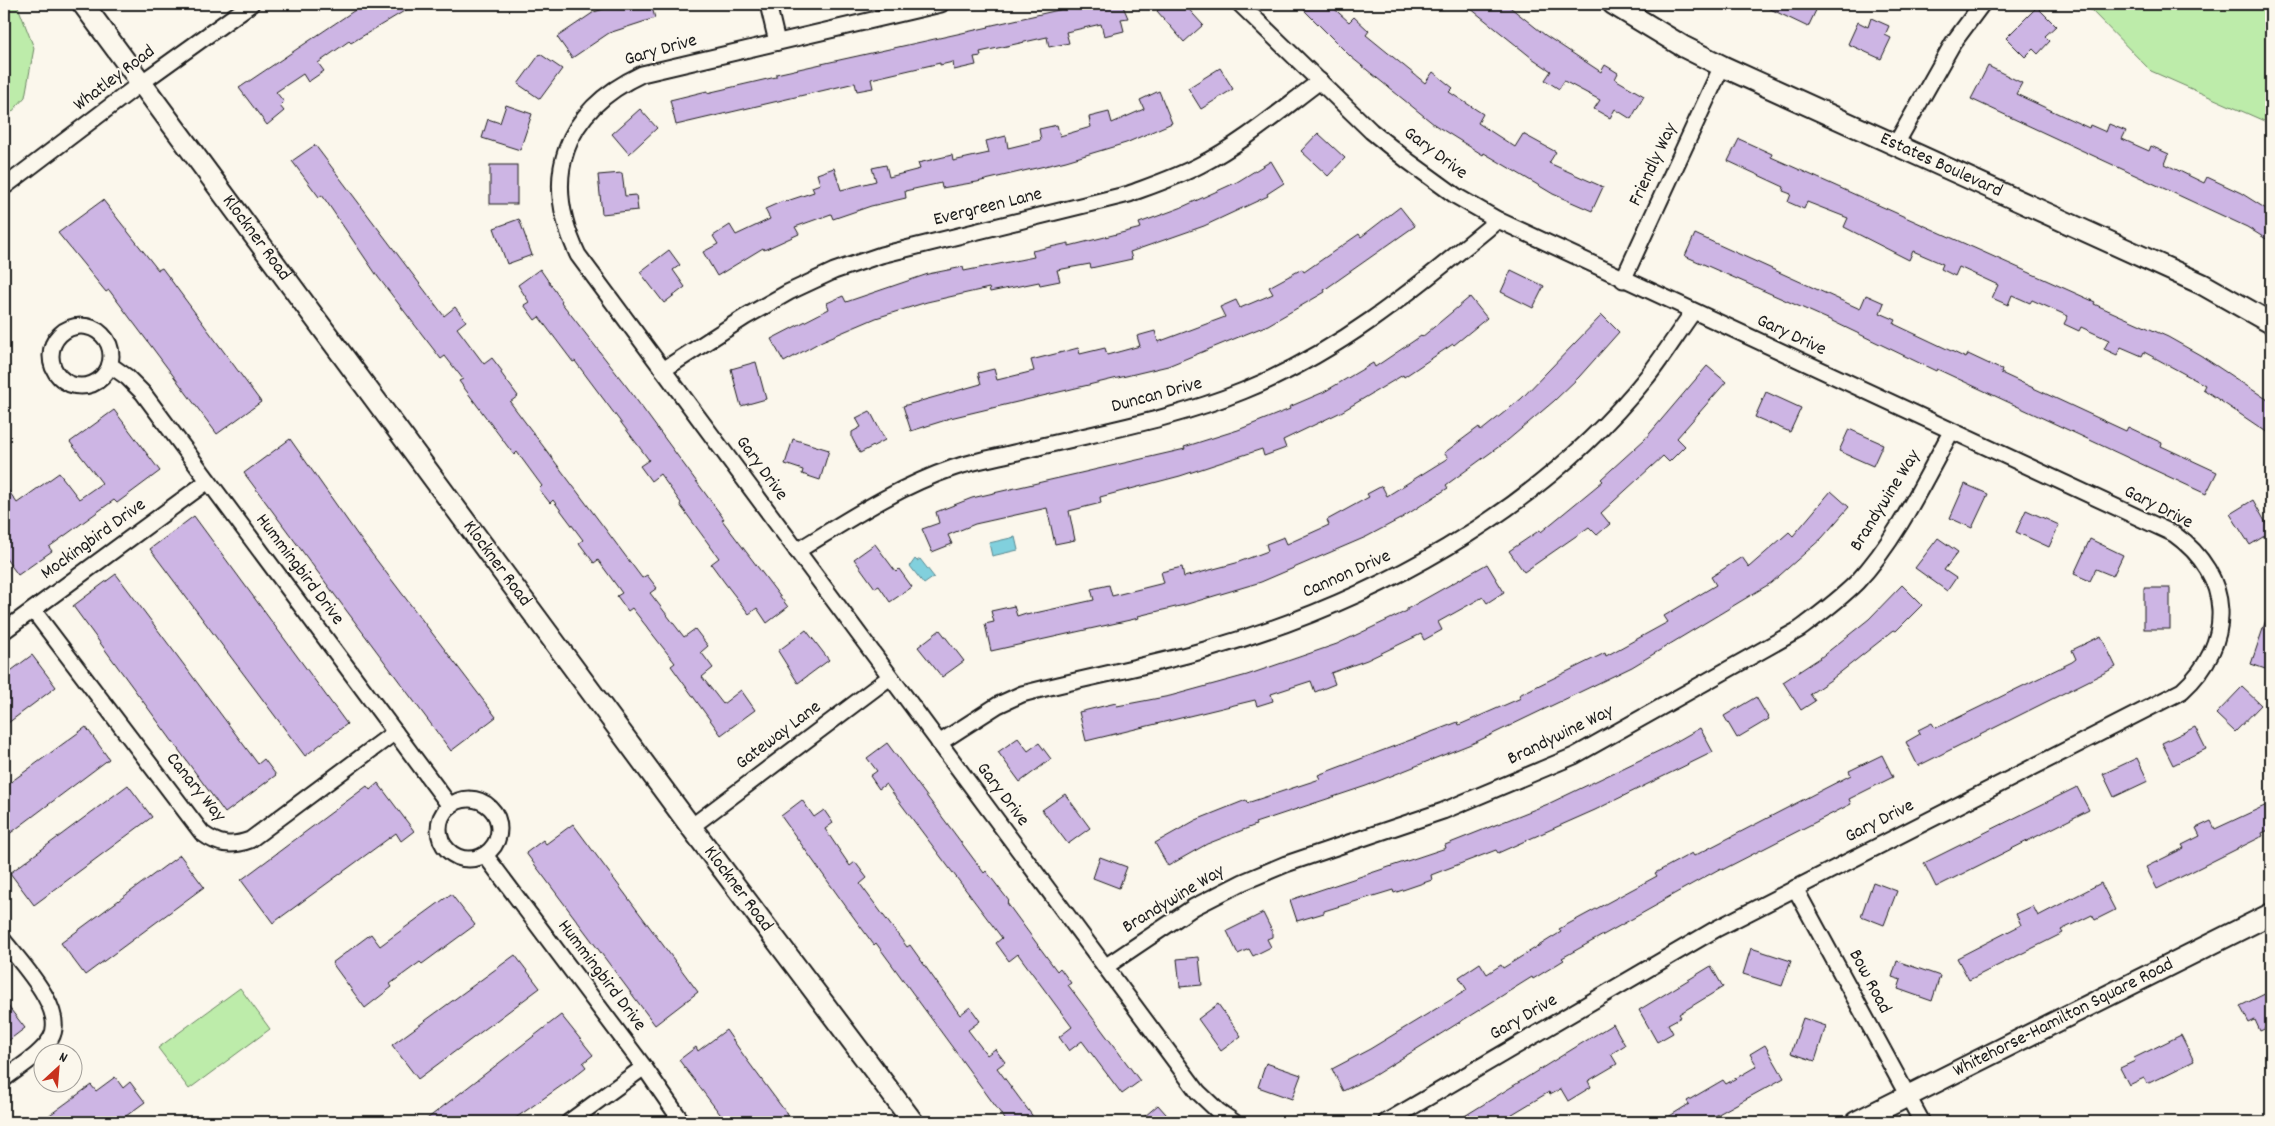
<svg xmlns="http://www.w3.org/2000/svg" width="2275" height="1126" viewBox="0 0 2275 1126" font-family="Dekko,sans-serif">
	<rect width="100%" height="100%" fill="#fbf7ec"/>
	<filter id="ink" filterUnits="userSpaceOnUse"><feTurbulence type="fractalNoise" baseFrequency=".02" numOctaves="2"/><feDisplacementMap in="SourceGraphic" scale="10" xChannelSelector="R" yChannelSelector="G"/><feConvolveMatrix kernelMatrix="1 2 1 2 8 2 1 2 1" color-interpolation-filters="sRGB"/></filter>
	<g filter="url(#ink)">
		<g fill="#bdecaa" stroke="#6c8463">
			<polygon points="4,4 17,4 34,48 25,97 4,121"/>
			<polygon points="2085,4 2271,4 2271,124 2151,71"/>
			<polygon points="240,988 270,1029 189,1089 158,1048"/>
		</g>
		<g fill="#81d0dd" stroke="#598890">
			<polygon points="1015,537 1018,550 992,556 989,543"/>
			<polygon points="915,559 917,561 920,559 934,577 924,584 910,566"/>
		</g>
		<g fill="#cdb5e4" stroke="#1c1c1c">
			<polygon points="364,4 416,4 351,43 349,41 318,63 324,71 308,82 303,74 276,92 284,102 280,106 284,111 267,125 239,88"/>
			<polygon points="619,4 651,4 655,18 609,33 572,58 557,37 594,12"/>
			<polygon points="1085,4 1122,4 1128,18 1121,19 1124,31 1104,36 1101,24 1066,32 1069,43 1049,47 1047,37 980,52 981,56 974,57 976,65 954,70 953,62 940,65 940,63 871,79 873,88 857,91 855,83 676,125 670,100 707,91 707,93 776,77 776,74 989,27 988,26"/>
			<polygon points="1165,4 1184,4 1203,25 1184,42 1157,11"/>
			<polygon points="1298,4 1329,4 1349,22 1354,17 1369,31 1366,35 1425,83 1433,72 1453,88 1449,92 1483,114 1478,123 1515,147 1523,134 1556,152 1549,163 1603,187 1592,211 1553,194 1484,153 1483,155 1435,125 1351,57"/>
			<polygon points="1465,4 1506,4 1545,35 1601,72 1605,65 1618,73 1615,79 1644,96 1631,119 1615,109 1610,118 1594,109 1600,100 1564,81 1559,89 1545,80 1551,71 1532,58"/>
			<polygon points="1760,4 1819,4 1808,27"/>
			<polygon points="2037,7 2056,26 2045,36 2050,41 2038,54 2033,49 2025,57 2006,38"/>
			<polygon points="1871,18 1889,26 1885,35 1891,38 1881,59 1848,44 1858,22 1868,27"/>
			<polygon points="540,54 562,69 540,99 518,84"/>
			<polygon points="1988,66 2022,83 2016,94 2089,128 2090,125 2106,132 2109,124 2126,131 2122,139 2149,151 2151,146 2169,154 2165,164 2204,183 2207,177 2241,193 2271,212 2271,242 2247,227 1971,99"/>
			<polygon points="1220,68 1233,89 1201,109 1188,88"/>
			<polygon points="1159,91 1172,123 1126,143 1066,161 977,182 942,188 941,183 905,191 906,198 871,206 833,219 831,214 795,227 799,234 764,250 763,248 717,276 703,252 718,244 713,236 730,225 736,235 770,219 765,209 783,201 784,202 814,192 812,187 820,184 817,174 834,168 841,190 876,181 872,168 886,165 889,177 920,169 918,163 952,155 953,161 989,153 986,141 1006,136 1008,148 1041,140 1039,129 1057,125 1060,136 1091,127 1089,117 1109,112 1112,123 1144,109 1140,100"/>
			<polygon points="506,105 532,114 520,150 482,138 488,119 500,123"/>
			<polygon points="640,109 657,128 629,154 612,134"/>
			<polygon points="1318,133 1345,158 1328,176 1301,151"/>
			<polygon points="1739,139 1772,154 1771,157 2095,302 2094,304 2168,337 2200,355 2271,402 2271,435 2203,389 2205,385 2144,352 2142,356 2121,347 2117,355 2104,349 2109,340 2081,327 2079,331 2064,324 2068,316 2032,300 2030,303 2012,295 2008,305 1992,298 1998,285 1959,267 1955,276 1941,269 1943,264 1913,251 1909,260 1844,227 1848,218 1807,202 1804,209 1788,202 1791,194 1783,191 1784,187 1728,161"/>
			<polygon points="315,145 444,316 455,307 466,321 457,328 484,364 492,358 502,371 501,373 518,396 510,402 642,578 647,575 657,588 650,593 684,637 695,629 708,646 701,652 713,668 702,677 723,704 741,690 755,710 721,735 671,666 675,663 632,608 628,611 617,596 622,593 598,560 594,563 579,543 583,540 553,500 550,503 539,489 542,486 517,452 514,455 459,381 463,379 445,356 441,359 378,277 322,195 319,197 292,161"/>
			<polygon points="1271,161 1284,183 1267,194 1268,196 1204,226 1130,252 1132,259 1091,268 1090,264 1057,270 1060,281 1040,285 1039,282 990,292 989,288 927,302 876,318 822,341 784,362 771,339 829,309 827,303 843,296 846,302 928,274 963,267 964,271 1034,257 1032,251 1069,243 1069,246 1141,228 1139,223 1180,208 1237,182"/>
			<rect x="490" y="165" width="27" height="39"/>
			<polygon points="622,173 625,196 636,195 638,210 602,214 598,175"/>
			<polygon points="103,200 158,270 162,268 261,402 217,434 109,290 106,292 58,233"/>
			<polygon points="1400,207 1415,226 1324,290 1325,292 1268,325 1168,366 946,419 946,420 911,431 903,406 981,384 978,373 994,369 997,380 1034,371 1031,360 1063,352 1078,348 1080,354 1105,348 1107,355 1140,346 1137,336 1155,331 1158,342 1225,317 1220,307 1236,300 1240,308 1273,294 1269,287 1302,269 1304,272 1359,234 1361,237"/>
			<polygon points="519,219 532,255 507,264 494,228"/>
			<polygon points="1695,234 1860,309 1866,295 1884,303 1880,313 1896,320 1894,324 1966,358 1968,354 2002,370 2001,373 2126,431 2128,427 2162,443 2161,446 2217,472 2206,494 1937,369 1936,371 1830,320 1685,256"/>
			<polygon points="669,250 680,265 673,270 685,287 664,303 640,272"/>
			<polygon points="540,269 562,301 561,302 627,387 724,519 722,520 788,607 767,623 757,608 749,614 725,583 711,564 719,558 680,505 681,503 660,474 651,481 640,466 649,460 575,361 573,362 539,317 535,320 524,305 529,302 518,285"/>
			<polygon points="1511,270 1544,286 1533,308 1501,292"/>
			<polygon points="1470,297 1487,318 1454,345 1453,344 1404,377 1403,375 1341,412 1283,440 1286,448 1264,456 1262,449 1180,476 1100,497 1101,503 1069,511 1075,540 1055,544 1047,508 975,524 948,535 952,544 932,552 922,529 939,523 936,512 972,498 1185,449 1184,447 1238,430 1290,409 1289,407 1324,392 1373,363 1375,367 1421,336 1422,337"/>
			<polygon points="1602,315 1619,332 1579,377 1554,401 1508,440 1446,485 1448,488 1400,519 1366,537 1261,582 1184,605 1138,616 1139,618 991,651 985,624 994,622 991,611 1014,606 1017,616 1026,613 1026,615 1094,600 1091,589 1109,585 1112,596 1164,583 1161,572 1182,567 1184,577 1236,563 1268,551 1266,544 1284,537 1287,544 1329,525 1327,520 1369,497 1367,494 1382,486 1387,496 1448,458 1444,453 1479,427 1481,431 1521,399"/>
			<polygon points="756,362 766,399 741,406 731,369"/>
			<polygon points="1707,366 1726,382 1677,438 1685,446 1669,462 1663,456 1601,513 1610,524 1597,535 1589,527 1524,572 1509,551 1540,530 1541,532 1603,481 1601,479 1645,439"/>
			<polygon points="1766,392 1801,408 1790,432 1755,417"/>
			<polygon points="114,410 160,471 117,503 114,500 49,547 52,551 18,575 4,556 4,484 17,503 59,473 79,499 102,483 70,442"/>
			<polygon points="870,411 885,440 860,453 852,438 852,432 861,427 856,418"/>
			<polygon points="1849,429 1883,444 1873,466 1839,451"/>
			<polygon points="290,439 359,537 496,717 451,751 244,473"/>
			<polygon points="793,439 829,450 820,480 802,474 803,470 785,464"/>
			<polygon points="1965,484 1988,494 1972,528 1950,518"/>
			<polygon points="1831,491 1849,507 1822,538 1771,583 1632,667 1476,742 1366,786 1255,823 1256,825 1207,844 1168,866 1155,843 1196,820 1246,800 1247,803 1320,779 1318,775 1458,722 1459,725 1521,698 1519,695 1605,653 1606,656 1668,622 1664,616 1716,585 1711,577 1742,557 1749,567 1789,532 1793,536"/>
			<polygon points="2253,500 2271,532 2250,545 2230,514"/>
			<polygon points="2026,510 2059,525 2049,547 2016,532"/>
			<polygon points="194,516 347,724 305,756 150,549"/>
			<polygon points="1938,538 1958,552 1944,570 1956,578 1947,591 1915,568"/>
			<polygon points="2090,539 2123,555 2113,576 2096,569 2090,581 2074,574"/>
			<polygon points="875,544 896,572 899,569 912,587 890,602 879,586 875,588 854,559"/>
			<polygon points="1487,564 1504,592 1487,603 1483,597 1438,622 1442,630 1424,640 1421,634 1367,660 1331,673 1335,684 1315,692 1311,681 1271,694 1273,701 1257,706 1255,700 1086,741 1079,712 1116,703 1117,706 1170,696 1247,675 1337,644 1407,611 1407,609"/>
			<polygon points="116,574 258,764 264,759 276,775 225,813 73,606"/>
			<polygon points="1902,585 1922,605 1896,631 1894,630 1832,679 1810,694 1815,701 1801,710 1783,682 1820,658 1869,619"/>
			<rect x="2144" y="588" width="26" height="41"/>
			<polygon points="2269,611 2271,611 2271,671 2251,664"/>
			<polygon points="806,630 829,660 798,683 778,651"/>
			<polygon points="940,630 964,661 942,677 918,647"/>
			<polygon points="2101,636 2116,667 1918,766 1906,742 1920,734 1918,730 1932,723 1935,728 1943,725 2072,662 2076,659 2072,650"/>
			<polygon points="32,655 56,687 4,726 4,676"/>
			<polygon points="2242,687 2261,705 2235,732 2216,714"/>
			<polygon points="1756,697 1769,719 1737,738 1724,716"/>
			<polygon points="86,727 109,759 4,838 4,787"/>
			<polygon points="2195,727 2206,749 2173,765 2162,743"/>
			<polygon points="1700,728 1713,752 1595,810 1498,853 1496,850 1431,875 1432,880 1394,893 1393,890 1324,911 1324,913 1297,921 1290,900 1446,848 1445,845 1548,804 1665,748"/>
			<polygon points="1018,738 1028,751 1039,743 1051,759 1020,782 998,752"/>
			<polygon points="887,743 984,873 986,871 1009,901 1007,903 1057,971 1060,968 1071,983 1068,985 1140,1081 1122,1094 1082,1041 1069,1051 1059,1037 1072,1027 1018,954 1009,961 996,943 1002,938 886,784 879,789 870,776 877,771 867,758"/>
			<polygon points="1882,755 1893,777 1849,799 1851,804 1722,870 1721,868 1656,904 1657,905 1562,958 1564,960 1533,979 1532,977 1375,1075 1343,1091 1332,1069 1370,1049 1467,990 1459,977 1480,963 1487,974 1501,965 1503,968 1561,932 1559,929 1657,876 1655,873 1692,853 1694,856 1851,775 1849,771"/>
			<polygon points="2137,758 2148,781 2114,797 2103,774"/>
			<polygon points="378,783 414,831 401,841 396,833 273,923 241,880 367,786 370,790"/>
			<polygon points="128,785 152,817 34,905 10,873"/>
			<polygon points="2077,787 2089,810 1936,887 1924,863"/>
			<polygon points="1065,794 1090,828 1068,844 1042,810"/>
			<polygon points="802,800 814,817 824,810 833,823 825,829 850,866 855,862 867,878 860,884 907,947 910,945 960,1015 970,1007 980,1021 968,1030 987,1055 995,1049 1005,1062 997,1068 1037,1122 1007,1122 876,943 874,945 852,915 781,816"/>
			<polygon points="2271,803 2271,829 2262,833 2263,836 2157,889 2146,867 2184,848 2182,845 2200,836 2196,828 2211,821 2215,829"/>
			<polygon points="573,824 698,992 655,1025 526,853 543,840 546,844"/>
			<polygon points="180,855 204,887 85,975 61,943"/>
			<polygon points="1100,857 1127,867 1119,888 1093,878"/>
			<polygon points="1873,882 1897,891 1884,925 1861,916"/>
			<polygon points="2101,883 2115,910 2095,920 2092,915 2061,930 2063,933 1969,980 1957,958 2021,925 2016,914 2033,906 2038,916"/>
			<polygon points="451,894 475,925 422,964 420,962 390,984 392,987 365,1008 332,963 371,934 380,946"/>
			<polygon points="1263,913 1272,931 1272,937 1267,939 1271,947 1253,956 1249,949 1238,954 1227,931"/>
			<polygon points="1751,948 1791,961 1782,986 1743,974"/>
			<polygon points="515,955 540,988 418,1079 392,1045"/>
			<polygon points="1199,957 1202,985 1180,987 1177,959"/>
			<polygon points="1897,961 1940,976 1932,1001 1898,989 1901,980 1892,977"/>
			<polygon points="1711,966 1723,987 1679,1014 1681,1017 1668,1024 1673,1033 1657,1042 1639,1010"/>
			<polygon points="2271,991 2271,1026 2260,1031 2255,1020 2249,1023 2240,1006"/>
			<polygon points="4,1001 25,1028 4,1044"/>
			<polygon points="1218,1004 1241,1036 1221,1051 1198,1019"/>
			<polygon points="561,1015 593,1055 583,1063 586,1067 571,1079 510,1122 423,1122"/>
			<polygon points="1803,1018 1826,1026 1815,1061 1791,1053"/>
			<polygon points="1613,1024 1625,1045 1611,1054 1617,1064 1588,1081 1591,1087 1568,1101 1561,1089 1550,1095 1549,1092 1499,1122 1455,1122"/>
			<polygon points="726,1030 744,1056 793,1122 726,1122 679,1060 696,1047 698,1051"/>
			<polygon points="2181,1035 2194,1061 2147,1084 2144,1078 2129,1085 2120,1068 2135,1061 2134,1058"/>
			<polygon points="1765,1045 1784,1078 1704,1122 1660,1122 1689,1104 1687,1101 1723,1080 1726,1084 1757,1066 1750,1054"/>
			<polygon points="1266,1063 1301,1075 1292,1099 1258,1087"/>
			<polygon points="115,1077 123,1088 130,1082 145,1102 118,1122 40,1122 91,1085 96,1091"/>
			<polygon points="1158,1105 1173,1122 1138,1122"/>
		</g>
		<g fill="none" stroke-linecap="round" stroke-linejoin="round">
			<g stroke="#1c1c1c" stroke-width="19">
				<g id="street">
					<polyline points="768,4 777,42"/>
					<path d="M941,4L642,74C563,111 541,178 578,255L1198,1092L1218,1111L1234,1122"/>
					<path d="M1240,4L1371,131L1408,161L1456,196L1498,220L2174,534C2233,576 2235,643 2182,691L1716,929L1386,1122"/>
					<polyline points="1896,144 1953,43 1982,4"/>
					<polyline points="4,187 141,83 251,4"/>
					<polyline points="1623,280 1722,66"/>
					<circle cx="81" cy="356" r="30"/>
					<polyline points="110,365 127,377 143,393 450,806"/>
					<path d="M663,370L745,317L789,292L834,271L881,255L1129,194C1153,185 1177,177 1200,165C1243,143 1281,110 1320,81"/>
					<path d="M797,551C848,520 897,487 953,468C974,461 997,457 1018,452C1093,433 1172,420 1243,391C1342,351 1417,287 1498,220"/>
					<path d="M33,610L202,833C218,845 231,847 250,840L395,732"/>
					<polyline points="4,631 208,481"/>
					<path d="M939,743L998,705L1022,694C1083,678 1145,667 1205,650C1371,603 1537,514 1647,377C1663,357 1677,334 1693,312"/>
					<circle cx="469" cy="829" r="30"/>
					<polyline points="691,827 890,677"/>
					<polyline points="485,855 644,1067 682,1122"/>
					<polyline points="1795,888 1922,1122"/>
					<path d="M4,941C20,962 67,1010 51,1038C41,1055 19,1067 4,1079"/>
					<path d="M1105,967L1194,907L1243,882L1286,864L1443,811L1574,756L1800,629C1820,614 1839,600 1857,582C1897,539 1923,483 1951,432"/>
					<polyline points="569,1122 644,1067"/>
				</g>
			</g>
			<g stroke="#1c1c1c" stroke-width="24">
				<g id="secondary">
					<path id="s1" d="M83,4L691,827L913,1122"/>
					<path id="s2" d="M1613,4L1684,47L1722,66L2202,284L2271,323"/>
					<path id="s3" d="M1856,1122L2271,914"/>
				</g>
			</g>
			<use href="#street" stroke="#fbf7ec" stroke-width="15"/>
			<use href="#secondary" stroke="#fbf7ec" stroke-width="20"/>
		</g>
	</g>
	<g text-anchor="middle" dominant-baseline="central" stroke-width="4" stroke-linejoin="round" paint-order="stroke">
		<g font-size="19" fill="#1c1c1c" stroke="#fbf7ec">
			<text transform="translate(661 51) rotate(-16)">Gary Drive</text>
			<text transform="translate(115 79) rotate(-37)">Whatley Road</text>
			<text transform="translate(1435 154) rotate(37)">Gary Drive</text>
			<text transform="translate(1654 165) rotate(-65)">Friendly Way</text>
			<text stroke="none"><textPath href="#s2" startOffset="366">Estates Boulevard</textPath></text>
			<text transform="translate(988 208) rotate(-14)">Evergreen Lane</text>
			<text stroke="none"><textPath href="#s1" startOffset="291">Klockner Road</textPath></text>
			<text transform="translate(1791 336) rotate(25)">Gary Drive</text>
			<text transform="translate(1157 396) rotate(-15)">Duncan Drive</text>
			<text transform="translate(761 469) rotate(54)">Gary Drive</text>
			<text transform="translate(1886 501) rotate(-58)">Brandywine Way</text>
			<text transform="translate(2158 508) rotate(27)">Gary Drive</text>
			<text transform="translate(94 540) rotate(-36)">Mockingbird Drive</text>
			<text stroke="none"><textPath href="#s1" startOffset="696">Klockner Road</textPath></text>
			<text transform="translate(299 570) rotate(53)">Hummingbird Drive</text>
			<text transform="translate(1347 575) rotate(-24)">Cannon Drive</text>
			<text transform="translate(779 736) rotate(-37)">Gateway Lane</text>
			<text transform="translate(1561 736) rotate(-26)">Brandywine Way</text>
			<text transform="translate(195 788) rotate(51)">Canary Way</text>
			<text transform="translate(1002 795) rotate(53)">Gary Drive</text>
			<text transform="translate(1880 822) rotate(-27)">Gary Drive</text>
			<text stroke="none"><textPath href="#s1" startOffset="1101">Klockner Road</textPath></text>
			<text transform="translate(1174 900) rotate(-31)">Brandywine Way</text>
			<text transform="translate(601 976) rotate(53)">Hummingbird Drive</text>
			<text transform="translate(1869 982) rotate(62)">Bow Road</text>
			<text transform="translate(1524 1018) rotate(-30)">Gary Drive</text>
			<text stroke="none"><textPath href="#s3" startOffset="232">Whitehorse-Hamilton Square Road</textPath></text>
		</g>
	</g>
	<rect width="2275" height="1126" fill="none" stroke="#fbf7ec" stroke-width="20"/>
	<rect x="10" y="10" width="2255" height="1106" fill="none" stroke="#1c1c1c" stroke-width="2" filter="url(#ink)"/>
	<g transform="translate(58 1068) rotate(26)"><circle r="24" fill="#fbf7ec" stroke="#a29f99"/>
	<path d="M0-4L9 19L0 12L-9 19Z" fill="#c8321e"/>
	<text y="-8" font-size="14" font-weight="bold" text-anchor="middle" fill="#1c1c1c">N</text>
	</g>
</svg>
